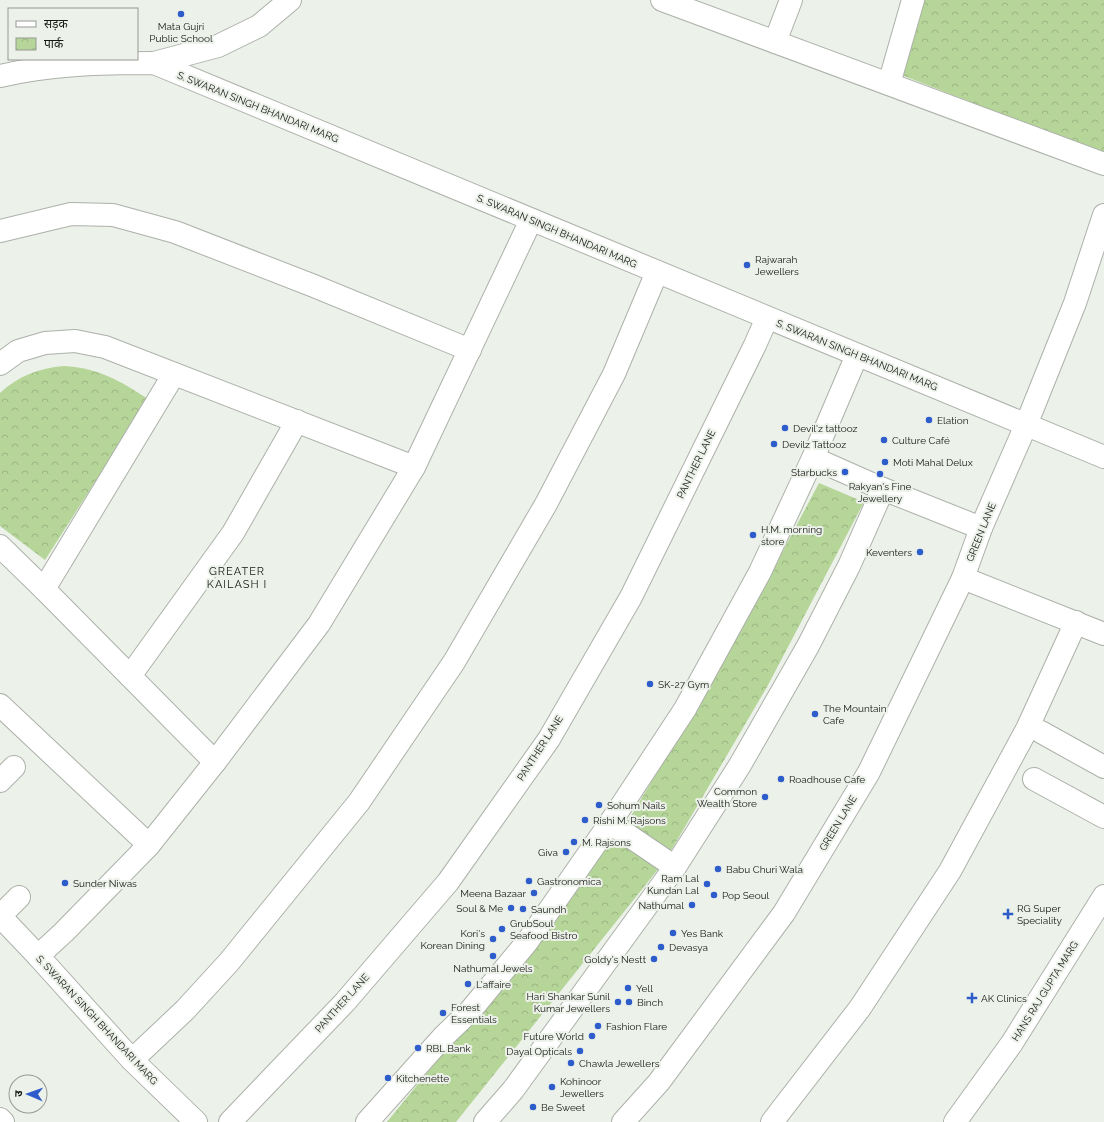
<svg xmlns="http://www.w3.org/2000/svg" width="1104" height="1122" viewBox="0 0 1104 1122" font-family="Raleway,'Noto Sans Devanagari',sans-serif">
	<defs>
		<pattern id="park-crowns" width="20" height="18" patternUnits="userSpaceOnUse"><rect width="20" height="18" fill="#b6d599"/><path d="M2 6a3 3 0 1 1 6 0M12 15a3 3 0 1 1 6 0" fill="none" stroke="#9cb683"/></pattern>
	</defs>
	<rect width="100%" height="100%" fill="#ecf1e9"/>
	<g fill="url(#park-crowns)">
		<polygon points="919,0 1104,0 1104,154 899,74"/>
		<path d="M64,366C99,368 120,381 148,399L45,560L0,526V393C18,376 39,368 64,366Z"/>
		<polygon points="819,483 864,502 767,687 669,854 625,826 734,643"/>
		<polygon points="614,835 659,868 456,1122 387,1122 513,967"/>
	</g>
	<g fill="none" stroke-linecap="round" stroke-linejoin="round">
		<g stroke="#acb1a9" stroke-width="24">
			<g id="minor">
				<polyline points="662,0 1104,164"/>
				<polyline points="775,42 791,0"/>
				<polyline points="154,63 218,46 259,26 290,0"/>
				<path d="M0,76C51,64 102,63 154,63L1104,457"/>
				<polyline points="889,84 913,0"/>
				<polyline points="0,231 71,214 113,215 175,232 314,286 470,350"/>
				<polyline points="857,355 813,458 883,489 981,528"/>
				<polyline points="0,364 18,351 45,343 75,341 105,347 414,467"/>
				<polyline points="0,546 44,589 215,762"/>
				<polyline points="963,578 1104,634"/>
				<polyline points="44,589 174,374"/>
				<polyline points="130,676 233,533 297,421"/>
				<polyline points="0,705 149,845"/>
				<polyline points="1041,732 1104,767"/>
				<polyline points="1034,779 1104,817"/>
				<polyline points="0,781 14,767"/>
				<polyline points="610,823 675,867"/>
				<polyline points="0,916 38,956 132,1060 196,1122"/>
				<polyline points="0,916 19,897"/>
				<polyline points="38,956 64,932 149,845 215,762 319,624 414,467 531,220"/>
				<polyline points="132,1060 185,1010 229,962 359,802 454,662 546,504 614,374 657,272"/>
				<polyline points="0,1119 3,1122"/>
				<polyline points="230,1122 345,1002 448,882 549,739 631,597 755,345 767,318"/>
				<polyline points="367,1122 443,1037 470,1011 527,942 610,823 685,709 760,572 813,458"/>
				<polyline points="485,1122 513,1090 675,867 740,765 808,646 849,566 883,489"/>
				<polyline points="623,1122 659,1082 784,913 869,772 963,578 981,528 1026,425 1075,303 1104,215"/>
				<polyline points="772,1122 860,1008 950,871 1027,729 1076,622"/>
				<polyline points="955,1122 1012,1043 1104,896"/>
			</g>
		</g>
		<use href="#minor" stroke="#fff" stroke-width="22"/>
	</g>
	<g fill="#2e5ccb" stroke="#ecf1e9" stroke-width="1.5">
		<circle cx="181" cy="14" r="4"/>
		<circle cx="747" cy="265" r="4"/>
		<circle cx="929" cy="420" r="4"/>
		<circle cx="785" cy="428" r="4"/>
		<circle cx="884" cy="440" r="4"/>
		<circle cx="774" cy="444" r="4"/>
		<circle cx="885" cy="462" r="4"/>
		<circle cx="845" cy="472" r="4"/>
		<circle cx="880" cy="474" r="4"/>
		<circle cx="753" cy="535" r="4"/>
		<circle cx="920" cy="552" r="4"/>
		<circle cx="650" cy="684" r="4"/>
		<circle cx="815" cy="714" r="4"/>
		<circle cx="781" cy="779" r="4"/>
		<circle cx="765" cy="797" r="4"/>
		<circle cx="599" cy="805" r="4"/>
		<circle cx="585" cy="820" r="4"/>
		<circle cx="574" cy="842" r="4"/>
		<circle cx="566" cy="852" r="4"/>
		<circle cx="718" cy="869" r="4"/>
		<circle cx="529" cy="881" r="4"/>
		<circle cx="65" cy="883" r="4"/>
		<circle cx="707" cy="884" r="4"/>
		<circle cx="534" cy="893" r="4"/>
		<circle cx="714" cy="895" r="4"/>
		<circle cx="692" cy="905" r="4"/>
		<circle cx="511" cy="908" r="4"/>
		<circle cx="523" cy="909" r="4"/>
		<path d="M1006 908h4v4h4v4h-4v4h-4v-4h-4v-4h4z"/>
		<circle cx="502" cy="929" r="4"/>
		<circle cx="673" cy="933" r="4"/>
		<circle cx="493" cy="939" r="4"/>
		<circle cx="661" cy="947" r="4"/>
		<circle cx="493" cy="956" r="4"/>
		<circle cx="654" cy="959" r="4"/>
		<circle cx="468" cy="984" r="4"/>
		<circle cx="628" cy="988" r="4"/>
		<path d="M970 992h4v4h4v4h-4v4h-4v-4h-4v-4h4z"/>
		<circle cx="618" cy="1002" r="4"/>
		<circle cx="629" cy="1002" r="4"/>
		<circle cx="443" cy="1013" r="4"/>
		<circle cx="598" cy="1026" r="4"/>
		<circle cx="592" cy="1036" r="4"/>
		<circle cx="418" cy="1048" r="4"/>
		<circle cx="580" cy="1051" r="4"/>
		<circle cx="571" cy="1063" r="4"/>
		<circle cx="388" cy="1078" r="4"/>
		<circle cx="552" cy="1087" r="4"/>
		<circle cx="533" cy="1107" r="4"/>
	</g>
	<g text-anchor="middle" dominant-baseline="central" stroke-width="4" stroke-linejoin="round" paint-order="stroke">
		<g font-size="10" fill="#171815" stroke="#ecf1e9" text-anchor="start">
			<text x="181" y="26" text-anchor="middle">Mata Gujri<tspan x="181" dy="12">Public School</tspan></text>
			<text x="755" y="259">Rajwarah<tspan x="755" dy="12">Jewellers</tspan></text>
			<text x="937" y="420">Elation</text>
			<text x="793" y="428">Devil'z tattooz</text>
			<text x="892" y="440">Culture Café</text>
			<text x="782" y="444">Devilz Tattooz</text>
			<text x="893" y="462">Moti Mahal Delux</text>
			<text x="837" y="472" text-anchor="end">Starbucks</text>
			<text x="880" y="486" text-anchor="middle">Rakyan's Fine<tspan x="880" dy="12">Jewellery</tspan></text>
			<text x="761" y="529">H.M. morning<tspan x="761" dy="12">store</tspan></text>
			<text x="912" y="552" text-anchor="end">Keventers</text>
			<text x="658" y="684">SK-27 Gym</text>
			<text x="823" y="708">The Mountain<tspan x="823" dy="12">Cafe</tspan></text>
			<text x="789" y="779">Roadhouse Cafe</text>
			<text x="757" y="791" text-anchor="end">Common<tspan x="757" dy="12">Wealth Store</tspan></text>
			<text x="607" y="805">Sohum Nails</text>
			<text x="593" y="820">Rishi M. Rajsons</text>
			<text x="582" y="842">M. Rajsons</text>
			<text x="558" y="852" text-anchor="end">Giva</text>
			<text x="726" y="869">Babu Churi Wala</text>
			<text x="699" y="878" text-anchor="end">Ram Lal<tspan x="699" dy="12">Kundan Lal</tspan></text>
			<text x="537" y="881">Gastronomica</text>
			<text x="73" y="883">Sunder Niwas</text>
			<text x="526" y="893" text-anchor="end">Meena Bazaar</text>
			<text x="722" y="895">Pop Seoul</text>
			<text x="684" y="905" text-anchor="end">Nathumal</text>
			<text x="503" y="908" text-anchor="end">Soul &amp; Me</text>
			<text x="1017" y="908">RG Super<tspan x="1017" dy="12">Speciality</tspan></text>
			<text x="531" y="909">Saundh</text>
			<text x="510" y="923">GrubSoul<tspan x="510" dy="12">Seafood Bistro</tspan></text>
			<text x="485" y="933" text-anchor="end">Kori's<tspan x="485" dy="12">Korean Dining</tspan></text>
			<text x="681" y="933">Yes Bank</text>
			<text x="669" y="947">Devasya</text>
			<text x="646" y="959" text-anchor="end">Goldy's Nestt</text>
			<text x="493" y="968" text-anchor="middle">Nathumal Jewels</text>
			<text x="476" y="984">L'affaire</text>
			<text x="636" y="988">Yell</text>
			<text x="610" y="996" text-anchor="end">Hari Shankar Sunil<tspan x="610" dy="12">Kumar Jewellers</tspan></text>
			<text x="981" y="998">AK Clinics</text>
			<text x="637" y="1002">Binch</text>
			<text x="451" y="1007">Forest<tspan x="451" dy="12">Essentials</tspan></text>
			<text x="606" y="1026">Fashion Flare</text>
			<text x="584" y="1036" text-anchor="end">Future World</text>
			<text x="426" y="1048">RBL Bank</text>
			<text x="572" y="1051" text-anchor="end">Dayal Opticals</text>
			<text x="579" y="1063">Chawla Jewellers</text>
			<text x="396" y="1078">Kitchenette</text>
			<text x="560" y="1081">Kohinoor<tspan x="560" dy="12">Jewellers</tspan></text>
			<text x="541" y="1107">Be Sweet</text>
		</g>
		<g font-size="10" fill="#171815" stroke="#ecf1e9">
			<text transform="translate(258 107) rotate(22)">S. SWARAN SINGH BHANDARI MARG</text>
			<text transform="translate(557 231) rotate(23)">S. SWARAN SINGH BHANDARI MARG</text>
			<text transform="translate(857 355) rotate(22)">S. SWARAN SINGH BHANDARI MARG</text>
			<text transform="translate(696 464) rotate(-64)">PANTHER LANE</text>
			<text transform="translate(981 532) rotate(-68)">GREEN LANE</text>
			<text transform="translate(540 748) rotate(-57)">PANTHER LANE</text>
			<text transform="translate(838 823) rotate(-59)">GREEN LANE</text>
			<text transform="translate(1045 991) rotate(-58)">HANS RAJ GUPTA MARG</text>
			<text transform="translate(342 1003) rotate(-48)">PANTHER LANE</text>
			<text transform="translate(97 1020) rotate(47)">S. SWARAN SINGH BHANDARI MARG</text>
		</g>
		<g font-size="11" letter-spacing="1" fill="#171815" stroke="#ecf1e9">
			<text x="237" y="571">GREATER<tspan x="237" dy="13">KAILASH I</tspan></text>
		</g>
	</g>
	<rect x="8" y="8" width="130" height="52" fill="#ecf1e9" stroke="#979a94"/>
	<rect x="16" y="21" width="20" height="6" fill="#ffffff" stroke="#979a94"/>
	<text x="44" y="28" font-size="12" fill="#171815">सड़क</text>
	<rect x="16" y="38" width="20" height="12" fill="url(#park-crowns)" stroke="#979a94"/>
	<text x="44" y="48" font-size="12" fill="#171815">पार्क</text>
	<g transform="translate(28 1094) rotate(272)"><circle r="19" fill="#ecf1e9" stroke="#979a94"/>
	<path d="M0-3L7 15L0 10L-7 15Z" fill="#2e5ccb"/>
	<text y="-6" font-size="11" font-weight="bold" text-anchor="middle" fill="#171815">उ</text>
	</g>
</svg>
